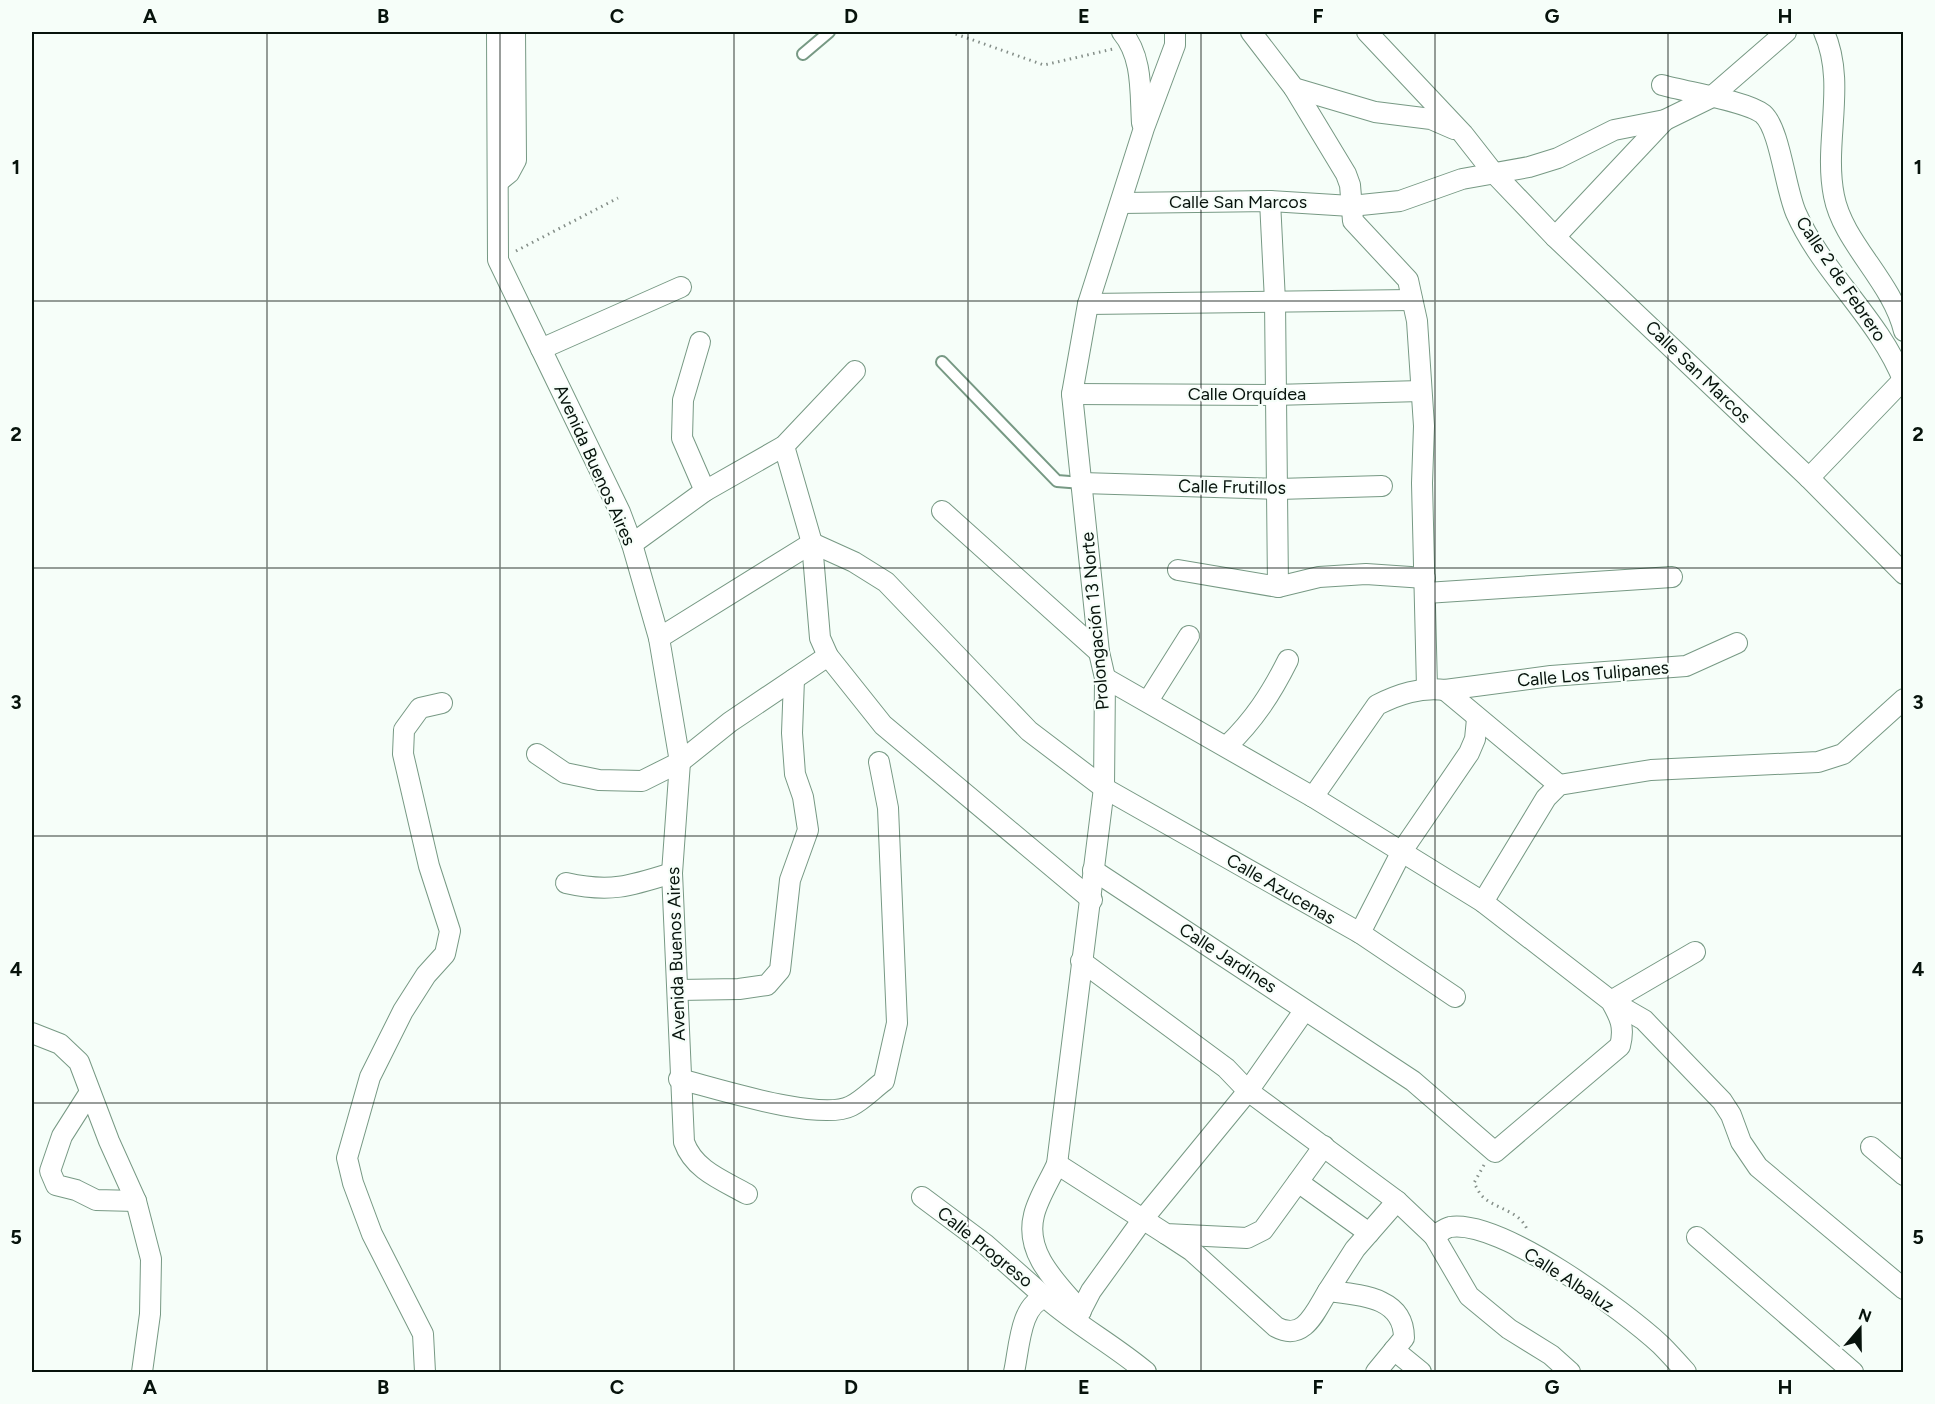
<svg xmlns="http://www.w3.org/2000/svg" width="1935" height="1404" viewBox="0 0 1935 1404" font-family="Figtree,sans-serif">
	<rect width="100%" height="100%" fill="#f6fef9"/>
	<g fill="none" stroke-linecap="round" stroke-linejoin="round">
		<g stroke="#779984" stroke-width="14">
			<g id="service">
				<polyline points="803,54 829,32"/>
				<polyline points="942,362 1057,481 1082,483"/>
			</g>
		</g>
		<g stroke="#779984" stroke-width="22">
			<g id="minor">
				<path d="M497,32L498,260L620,512L632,544L659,638L680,762L672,873L684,1142C694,1170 722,1180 747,1194"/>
				<path d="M1122,32C1143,57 1140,92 1142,123"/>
				<polyline points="1251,32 1294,88 1375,112 1431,119 1454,129"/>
				<polyline points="1367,32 1463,134 1492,171 1555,237 1809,478 1904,574"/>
				<path d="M1824,32C1847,84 1823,142 1834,196C1843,243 1892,281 1904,331"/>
				<path d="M1662,85C1686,92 1747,101 1763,114C1780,129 1785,188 1796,213C1823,274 1879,318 1904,382"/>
				<polyline points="1294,88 1346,174 1350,185 1353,221 1408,280 1417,321 1424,426 1422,483 1427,688"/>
				<polyline points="499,181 509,173 516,160 515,32"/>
				<polyline points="1270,201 1275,301 1278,587"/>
				<polyline points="1122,203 1270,201 1351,206 1400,201 1462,179 1529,167 1558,158 1614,130 1665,120 1710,98 1786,32"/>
				<polyline points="1555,237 1665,120"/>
				<polyline points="1088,304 1412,300"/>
				<polyline points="700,342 683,400 682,438 705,491"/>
				<polyline points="541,349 681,287"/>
				<polyline points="1072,394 1274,395 1421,391"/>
				<polyline points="784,446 812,543 820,638 828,656 883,725 1092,900"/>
				<polyline points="1809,478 1903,380"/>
				<polyline points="1082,483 1278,489 1382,486"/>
				<polyline points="942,511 1099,652"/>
				<polyline points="632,544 705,491 784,446 855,371"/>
				<polyline points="1178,570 1278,587 1319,577 1366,574 1425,578"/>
				<polyline points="1426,593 1672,577"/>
				<polyline points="659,638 812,543 854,562 886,582 1029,731 1104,788 1360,933 1455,997"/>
				<polyline points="1445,690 1559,785"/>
				<polyline points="1148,701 1189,636"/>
				<path d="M1227,746C1254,720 1271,694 1288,660"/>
				<polyline points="537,754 565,773 599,780 642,781 680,762 730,722 828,656"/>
				<path d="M1313,797L1377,705C1399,694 1420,687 1445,690L1551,676L1686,666L1737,643"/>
				<path d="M1093,870L1413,1081L1495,1152L1620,1046C1625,1027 1620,1017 1611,1001L1483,902L1313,797L1105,678"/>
				<path d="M566,883C610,893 631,886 672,873"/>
				<polyline points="1483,902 1546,798 1559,785 1651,770 1818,762 1843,754 1904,699"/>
				<polyline points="1360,933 1402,851 1469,753 1475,739 1477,719"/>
				<polyline points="1695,952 1611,1001 1644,1020 1722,1101 1731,1115 1741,1142 1758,1167 1904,1289"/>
				<polyline points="1081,961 1226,1068 1248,1091 1397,1201 1434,1236 1469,1296 1509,1329 1551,1355 1570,1372"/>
				<polyline points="679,990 739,989 767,985 780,970 790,880 808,830 803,797 795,774 792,733 794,679"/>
				<polyline points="32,1033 60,1044 79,1062 109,1141 136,1201 151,1259 150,1314 142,1372"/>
				<path d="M679,1079C715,1088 820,1122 851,1106C863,1100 873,1089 884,1081L897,1023L888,808L879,762"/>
				<polyline points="90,1092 62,1136 50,1171 56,1185 76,1190 96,1200 136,1201"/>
				<polyline points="1871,1147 1904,1175"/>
				<polyline points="1057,1164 1166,1234 1247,1238 1263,1230 1324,1146"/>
				<polyline points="1298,1182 1369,1233"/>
				<polyline points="922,1197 985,1244 1046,1298"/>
				<path d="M1166,1234L1192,1251L1276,1327C1304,1342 1315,1312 1328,1291C1361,1295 1404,1297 1404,1338L1376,1372"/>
				<path d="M1434,1236C1439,1233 1445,1228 1450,1227C1501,1219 1624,1311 1661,1345C1670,1354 1678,1363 1686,1372"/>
				<polyline points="1697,1237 1853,1372"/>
				<polyline points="1328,1291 1355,1249 1397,1201"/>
				<path d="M1081,1311C1058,1284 1024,1254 1034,1215C1038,1198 1050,1180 1057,1164L1104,788L1105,678L1099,652L1072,394L1088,304L1144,128L1175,45V32"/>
				<polyline points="1076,1320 1091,1291 1143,1219 1248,1091 1304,1011"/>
				<polyline points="1394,1350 1421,1372"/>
				<polyline points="425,1372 423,1334 372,1234 353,1183 347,1158 370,1077 403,1011 426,975 445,954 450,931 429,866 403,754 404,730 420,708 442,703"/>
				<path d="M1014,1372C1019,1351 1020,1302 1046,1298C1078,1326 1114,1345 1146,1372"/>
			</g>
		</g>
		<g stroke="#848e88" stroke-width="3" stroke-dasharray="1.5 4.5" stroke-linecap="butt">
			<polyline points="950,32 1044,65 1113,49"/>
			<polyline points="516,251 618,198"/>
			<path d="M1484,1165L1474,1183C1476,1186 1479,1193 1482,1196C1496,1210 1521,1210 1528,1232"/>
		</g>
		<use href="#service" stroke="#fff" stroke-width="10"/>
		<use href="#minor" stroke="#fff" stroke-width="20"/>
	</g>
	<path fill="none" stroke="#07130c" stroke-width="1.5" stroke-opacity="0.55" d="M267,32V1372M500,32V1372M734,32V1372M968,32V1372M1201,32V1372M1435,32V1372M1668,32V1372M32,301H1904M32,568H1904M32,836H1904M32,1103H1904"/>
	<g text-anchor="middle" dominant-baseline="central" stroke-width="4.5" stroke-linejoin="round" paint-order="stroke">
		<g font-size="18" fill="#07130c" stroke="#f6fef9">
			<text x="1238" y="202">Calle San Marcos</text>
			<text transform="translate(1841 279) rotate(56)">Calle 2 de Febrero</text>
			<text transform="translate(1698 372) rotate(44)">Calle San Marcos</text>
			<text x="1247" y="394">Calle Orquídea</text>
			<text transform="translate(595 465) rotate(66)">Avenida Buenos Aires</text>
			<text transform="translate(1232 487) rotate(1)">Calle Frutillos</text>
			<text transform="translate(1095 621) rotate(-95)">Prolongación 13 Norte</text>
			<text transform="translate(1593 674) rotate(-5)">Calle Los Tulipanes</text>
			<text transform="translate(1281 889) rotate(30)">Calle Azucenas</text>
			<text transform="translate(676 954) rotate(-92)">Avenida Buenos Aires</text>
			<text transform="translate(1228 958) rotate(33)">Calle Jardines</text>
			<text transform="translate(985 1247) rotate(39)">Calle Progreso</text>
			<text transform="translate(1569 1280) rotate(33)">Calle Albaluz</text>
		</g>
	</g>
	<rect width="1935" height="1404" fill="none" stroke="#f6fef9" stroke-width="66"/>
	<g transform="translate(1860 1329) rotate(20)" stroke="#f6fef9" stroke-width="4.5" paint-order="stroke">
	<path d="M0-4.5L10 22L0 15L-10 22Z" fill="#07130c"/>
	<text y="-9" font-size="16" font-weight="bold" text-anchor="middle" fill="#07130c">N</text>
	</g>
	<rect x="33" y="33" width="1869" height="1338" fill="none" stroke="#07130c" stroke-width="2"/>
	<g font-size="20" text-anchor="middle" font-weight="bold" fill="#07130c">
		<text x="150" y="23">A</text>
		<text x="383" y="23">B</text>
		<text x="617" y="23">C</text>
		<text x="851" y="23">D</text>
		<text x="1084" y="23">E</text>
		<text x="1318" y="23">F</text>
		<text x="1552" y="23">G</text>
		<text x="1785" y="23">H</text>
		<text x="16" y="174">1</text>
		<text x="1918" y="174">1</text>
		<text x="16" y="441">2</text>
		<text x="1918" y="441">2</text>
		<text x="16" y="709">3</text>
		<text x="1918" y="709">3</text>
		<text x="16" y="976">4</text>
		<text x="1918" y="976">4</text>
		<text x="16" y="1244">5</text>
		<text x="1918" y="1244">5</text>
		<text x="150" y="1394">A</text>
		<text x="383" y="1394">B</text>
		<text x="617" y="1394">C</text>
		<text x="851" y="1394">D</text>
		<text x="1084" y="1394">E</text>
		<text x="1318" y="1394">F</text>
		<text x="1552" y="1394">G</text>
		<text x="1785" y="1394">H</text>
	</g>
</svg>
